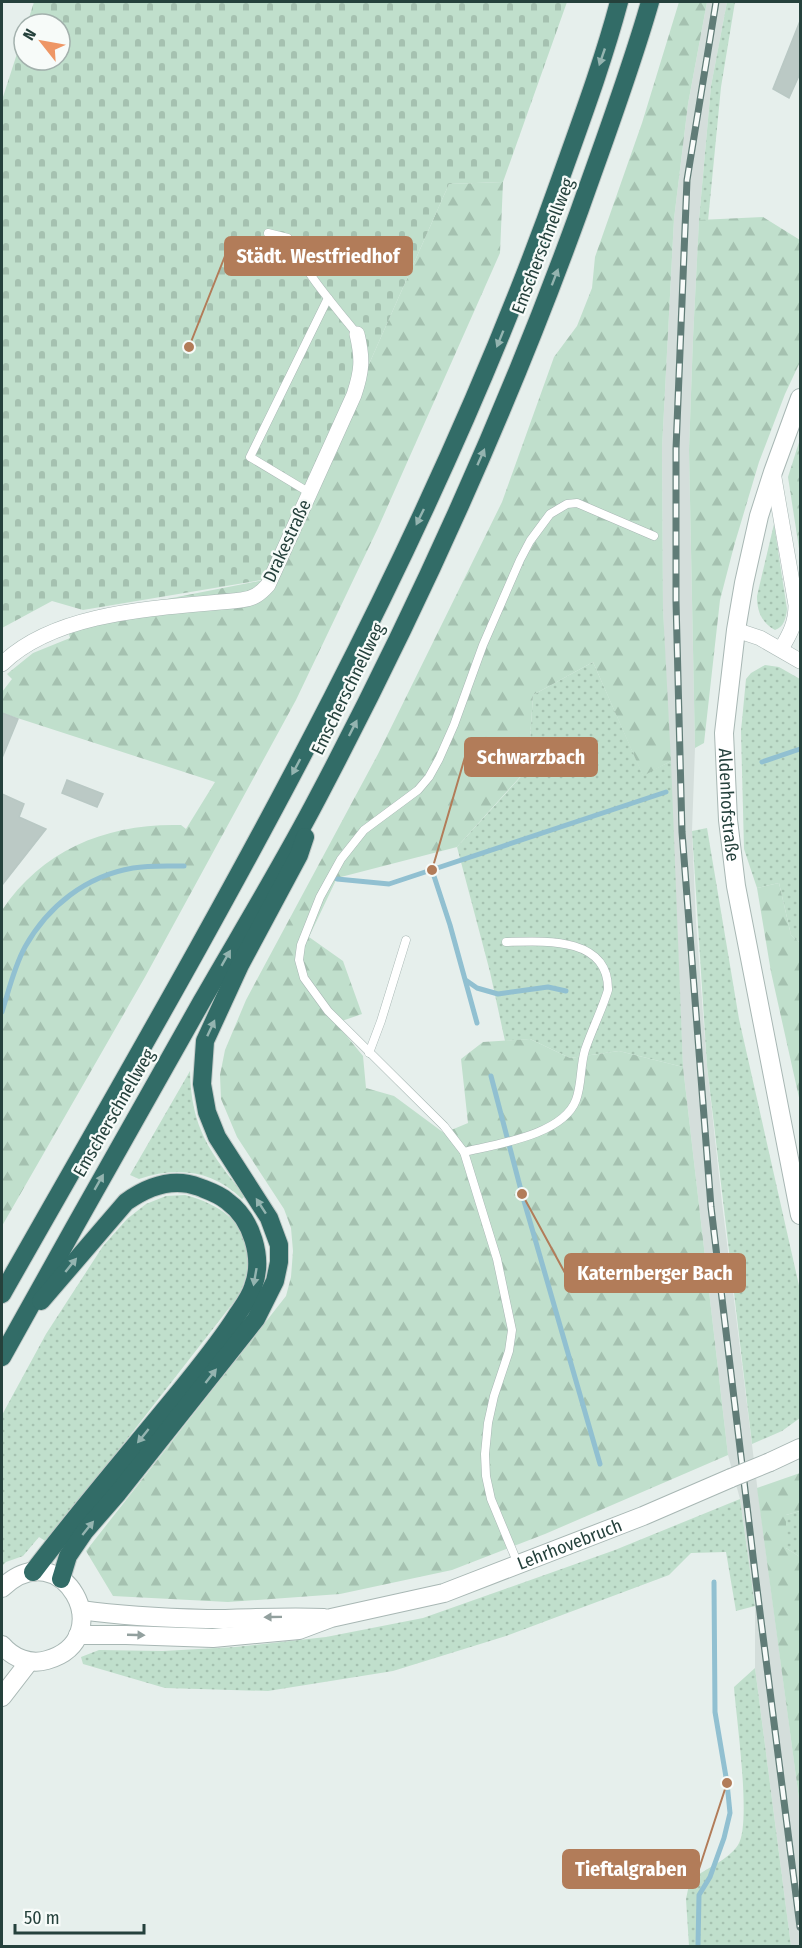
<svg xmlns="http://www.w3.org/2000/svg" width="802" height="1948" viewBox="0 0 802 1948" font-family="'Fira Sans Condensed',sans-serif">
	<defs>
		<pattern id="grass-dots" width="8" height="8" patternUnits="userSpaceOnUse" patternTransform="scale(1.5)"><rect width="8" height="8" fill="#c0dfcc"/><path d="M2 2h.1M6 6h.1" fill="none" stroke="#a5c1b0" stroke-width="1.8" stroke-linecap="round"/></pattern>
		<pattern id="forest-firs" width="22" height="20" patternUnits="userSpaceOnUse" patternTransform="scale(1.5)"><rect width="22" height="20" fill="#c0dfcc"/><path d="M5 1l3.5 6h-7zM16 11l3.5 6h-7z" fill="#a5c1b0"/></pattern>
		<pattern id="cemetery-stones" width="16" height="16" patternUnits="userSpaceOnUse" patternTransform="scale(1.5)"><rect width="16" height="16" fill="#c0dfcc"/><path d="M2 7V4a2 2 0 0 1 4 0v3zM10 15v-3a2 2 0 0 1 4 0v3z" fill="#a5c1b0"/></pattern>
		<pattern id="park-crowns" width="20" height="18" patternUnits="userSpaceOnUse" patternTransform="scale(1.5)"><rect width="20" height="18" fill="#c0dfcc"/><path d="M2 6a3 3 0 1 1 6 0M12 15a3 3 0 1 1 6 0" fill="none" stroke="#a5c1b0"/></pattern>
	</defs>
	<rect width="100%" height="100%" fill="#e6efec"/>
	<polygon fill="#d4dedb" points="707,2 727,2 711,86 699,220 693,338 689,450 695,748 692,831 696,922 707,1066 722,1203 757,1485 800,1806 800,1946 791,1946 755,1668 755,1606 740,1499 728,1455 683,1067 663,609 662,448 674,219 688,104"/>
	<g fill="url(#grass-dots)">
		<polygon points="727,2 735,2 721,87 708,221 699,220 711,86"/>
		<path d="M774,524L787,609C786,618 784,627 775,630C761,622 757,611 757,596Z"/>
		<polygon points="593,662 643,775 671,761 683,1067 619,1051 570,1058 530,1039 505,1041 490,972 457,847 556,738 530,741 533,695"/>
		<polygon points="765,665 779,667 800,679 800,943 791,935 779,883 757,888 744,849 741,731 746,679 751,673"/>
		<polygon points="707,828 739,1019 800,1290 800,1418 782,1431 752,1444 707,1066 692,831"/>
		<path d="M190,1071C191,1128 210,1153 245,1196L242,1199C213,1170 176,1166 139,1179L130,1175Z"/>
		<path d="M185,1195C223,1205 255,1227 247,1272C246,1279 242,1287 240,1294L47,1542L39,1537L23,1556L6,1562L2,1566V1415L46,1334L103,1246L127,1219L146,1204L166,1196Z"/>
		<polygon points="740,1499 755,1606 736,1611 726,1552 691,1553 669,1575 506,1636 393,1671 268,1691 165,1688 83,1664 81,1657 99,1650 163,1651 235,1647 326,1637 423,1618 615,1550"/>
		<polygon points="800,1511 800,1557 786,1548 786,1515"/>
		<path d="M755,1668L791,1946H689L686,1899L690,1880C705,1869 727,1861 738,1845C752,1824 736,1717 734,1687Z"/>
	</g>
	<g fill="url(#forest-firs)">
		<polygon points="679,2 707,2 688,104 674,219 662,448 663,609 671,761 643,776 593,662 533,695 530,740 556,737 457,847 337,878 309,937 343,961 362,1014 336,1023 363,1056 366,1088 394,1096 444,1133 468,1123 461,1059 483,1042 530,1039 570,1058 619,1051 683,1067 728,1455 545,1534 452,1570 340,1594 228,1602 113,1596 86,1551 286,1296 291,1277 293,1251 291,1228 284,1209 237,1137 221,1099 220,1075 225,1050 246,1000 378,754 502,502 554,357 577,326 592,288 595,257 642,123"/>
		<path d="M503,182L500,253L378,528L296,700L145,977L2,1226V910C43,849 108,823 181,825L186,829L215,782L2,713V692L12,679L7,674L33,653L70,638L65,619L274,578L449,184Z"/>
		<polygon points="763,217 800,240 800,362 785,394 759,462 734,546 720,600 704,743 695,748 689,450 693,338 699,220"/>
		<polygon points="779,883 791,935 800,943 800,1102 771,972 757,888"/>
		<polygon points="800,1473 800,1511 786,1515 786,1548 800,1557 800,1806 757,1488"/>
	</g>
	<polygon fill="url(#cemetery-stones)" points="34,2 567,2 503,182 449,184 274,578 83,610 52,601 2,628 2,100 24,32 24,60 60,60 60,24 27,24"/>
	<polygon fill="url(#park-crowns)" points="800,439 800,555 788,477"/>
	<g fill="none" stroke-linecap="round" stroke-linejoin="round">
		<g stroke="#91c0d1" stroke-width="5">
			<polyline points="762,762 800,749"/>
			<polyline points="432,870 450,925 477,1023"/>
			<polyline points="337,879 389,884 666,792"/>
			<polyline points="467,981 477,988 498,994 548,987 566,991"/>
			<path d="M2,1012C9,990 14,967 25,947C48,906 86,876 133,868C150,865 167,866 184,866"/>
			<polyline points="491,1076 522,1194 600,1464"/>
			<polyline points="698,1946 699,1895 710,1877 724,1838 730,1813 727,1783 715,1712 714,1582"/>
		</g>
	</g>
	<g fill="#bbc9c5" stroke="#b9c8c4" stroke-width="1.5">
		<polygon points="800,21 801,71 789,98 773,89"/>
		<polygon points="2,713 18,719 2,758"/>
		<polygon points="67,780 103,794 97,807 62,793"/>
		<polygon points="2,794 24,804 19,817 46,829 2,885"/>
	</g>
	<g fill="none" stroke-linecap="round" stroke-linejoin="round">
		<g stroke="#a8b7b4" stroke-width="9">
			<g id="service">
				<path d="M268,233L288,238C306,273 332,303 357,334"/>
				<polyline points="310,493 250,457 328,298"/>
				<polyline points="369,1053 381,1021 406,940"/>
				<path d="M464,1152C497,1144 563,1135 576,1100C582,1084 580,1066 585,1050C592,1029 602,1010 608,990C609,936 543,941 506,942"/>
				<polyline points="518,1564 491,1499 486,1476 485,1454 488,1423 494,1396 509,1351 512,1330 497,1259 464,1152 444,1126 328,1011 304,978 299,960 301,945 320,897 341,859 364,830 418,790 429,777 439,759 454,725 483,645 520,560 530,541 550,514 567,504 577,503 654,536"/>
			</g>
		</g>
		<g stroke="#a8b7b4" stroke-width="16">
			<g id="minor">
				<path d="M773,472L796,605C796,623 790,634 781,649"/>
				<polyline points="736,630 760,638 800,661"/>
				<path d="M2,664C58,609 166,608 241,600C253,599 260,594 268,585L354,395C362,371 363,359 357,334"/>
			</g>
		</g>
		<g stroke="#a8b7b4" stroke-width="20">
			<g id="tertiary">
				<path id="s1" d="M800,398L773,472L759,516L744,583L736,630L724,733L728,820L736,886L800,1215"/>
				<polyline points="770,1462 800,1448"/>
				<path d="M2,1588C62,1530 121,1639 47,1660C30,1665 13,1658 2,1645"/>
				<path d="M81,1610C123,1616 165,1618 207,1619C246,1619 285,1616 324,1618"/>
				<path id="s2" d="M78,1635H126L213,1638L299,1630L331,1618L444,1593L643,1516L731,1478"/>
				<polyline points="2,1697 29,1662"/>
			</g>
		</g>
		<g stroke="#c2cac8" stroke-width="20">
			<g id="motorway">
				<path d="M2,1294C207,933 421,573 560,180C581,121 603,62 619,2"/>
				<path d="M2,1357C68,1238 135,1119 202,1001C241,933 282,866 318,797C418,607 507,411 580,209C604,141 630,72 650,2"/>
				<path d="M33,1572C80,1510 131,1451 180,1391C200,1366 220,1342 237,1315C243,1306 250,1297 253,1287C264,1258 252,1219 227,1201C219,1194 209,1191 199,1187C173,1177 147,1187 126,1202L41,1301"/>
				<polyline points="61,1579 68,1556 85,1531 118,1493 256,1319 275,1281 279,1262 279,1245 269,1218 217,1137 207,1112 202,1084 205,1041 240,965 299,855 305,837"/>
			</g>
		</g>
		<use href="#service" stroke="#fff" stroke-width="8"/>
		<use href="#minor" stroke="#fff" stroke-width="15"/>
		<use href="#tertiary" stroke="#fff" stroke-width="18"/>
		<use href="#motorway" stroke="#326c67" stroke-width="18"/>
		<g stroke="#607c77" stroke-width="7">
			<polyline id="rail" points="716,2 687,180 676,449 676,601 682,832 711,1207 756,1581 800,1927"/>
		</g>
		<use href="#rail" stroke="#f7fbf9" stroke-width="4.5" stroke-dasharray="14" stroke-linecap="butt"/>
		<g stroke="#a8b7b4" stroke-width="20" stroke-linecap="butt">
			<polyline id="tertiary-bridge" points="731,1478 770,1462"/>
		</g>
		<use href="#tertiary-bridge" stroke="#fff" stroke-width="18"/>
	</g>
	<defs><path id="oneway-solid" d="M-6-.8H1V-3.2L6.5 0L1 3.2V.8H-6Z" transform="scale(1.5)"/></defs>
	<g fill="#94b4b0">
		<use href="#oneway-solid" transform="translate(602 57) rotate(109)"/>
		<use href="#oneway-solid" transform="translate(555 277) rotate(-69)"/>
		<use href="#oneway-solid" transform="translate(500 339) rotate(112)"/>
		<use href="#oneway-solid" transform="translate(481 457) rotate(-66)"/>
		<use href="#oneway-solid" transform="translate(420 517) rotate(116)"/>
		<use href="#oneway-solid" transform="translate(353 728) rotate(-63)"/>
		<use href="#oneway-solid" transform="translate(296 767) rotate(118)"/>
		<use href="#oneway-solid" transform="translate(226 958) rotate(-60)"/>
		<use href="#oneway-solid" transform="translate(211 1028) rotate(-65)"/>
		<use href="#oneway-solid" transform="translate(99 1182) rotate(-60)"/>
		<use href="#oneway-solid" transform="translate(261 1206) rotate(-123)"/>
		<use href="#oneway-solid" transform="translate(71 1265) rotate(-51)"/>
		<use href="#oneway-solid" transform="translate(255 1277) rotate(100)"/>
		<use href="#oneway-solid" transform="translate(211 1376) rotate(-52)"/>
		<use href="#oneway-solid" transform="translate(143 1436) rotate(129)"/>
		<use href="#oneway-solid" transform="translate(88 1528) rotate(-51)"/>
	</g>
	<g fill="#92a09e">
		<use href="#oneway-solid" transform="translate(273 1617) rotate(179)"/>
		<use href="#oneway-solid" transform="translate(136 1635) rotate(2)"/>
	</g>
	<g text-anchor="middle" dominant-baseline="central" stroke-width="4.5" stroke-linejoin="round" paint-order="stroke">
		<g font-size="18" fill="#25413c" stroke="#f7fbf9">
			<text transform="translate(543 246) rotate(-69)">Emscherschnellweg</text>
			<text transform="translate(287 541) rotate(-65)">Drakestraße</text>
			<text transform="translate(348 689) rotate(-64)">Emscherschnellweg</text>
			<text stroke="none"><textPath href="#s1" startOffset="417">Aldenhofstraße</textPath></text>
			<text transform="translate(114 1113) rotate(-60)">Emscherschnellweg</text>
			<text stroke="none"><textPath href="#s2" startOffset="506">Lehrhovebruch</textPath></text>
		</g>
	</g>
	<path fill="none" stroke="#b27c59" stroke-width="2" d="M189 347L225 256M432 870L465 757M522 1194L565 1273M727 1783L699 1869"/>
	<g fill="#b27c59" stroke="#f7fbf9" stroke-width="2">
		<circle cx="189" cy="347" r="6"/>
		<circle cx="432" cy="870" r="6"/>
		<circle cx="522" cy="1194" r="6"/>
		<circle cx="727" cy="1783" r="6"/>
	</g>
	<g fill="#b27c59" stroke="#b27c59" stroke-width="2">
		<rect x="225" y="237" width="187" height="38" rx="6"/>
		<rect x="465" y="738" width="132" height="38" rx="6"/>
		<rect x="565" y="1254" width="180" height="38" rx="6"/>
		<rect x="563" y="1850" width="136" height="38" rx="6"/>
	</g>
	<g font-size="20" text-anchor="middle" font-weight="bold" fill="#fff">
		<text x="318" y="263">Städt. Westfriedhof</text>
		<text x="531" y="764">Schwarzbach</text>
		<text x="655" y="1280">Katernberger Bach</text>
		<text x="631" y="1876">Tieftalgraben</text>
	</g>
	<rect width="802" height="1948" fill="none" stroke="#25413c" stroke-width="6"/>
	<g transform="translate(42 42) rotate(301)"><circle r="28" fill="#f7fbf9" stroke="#a3b1ad" stroke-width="1.5"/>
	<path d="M0-4.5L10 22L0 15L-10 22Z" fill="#ee9665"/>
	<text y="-9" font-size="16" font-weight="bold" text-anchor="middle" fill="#25413c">N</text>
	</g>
	<path d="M15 1924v9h129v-9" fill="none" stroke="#25413c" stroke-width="3"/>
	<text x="24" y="1924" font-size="18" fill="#25413c" stroke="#f7fbf9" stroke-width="4.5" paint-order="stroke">50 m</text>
</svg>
